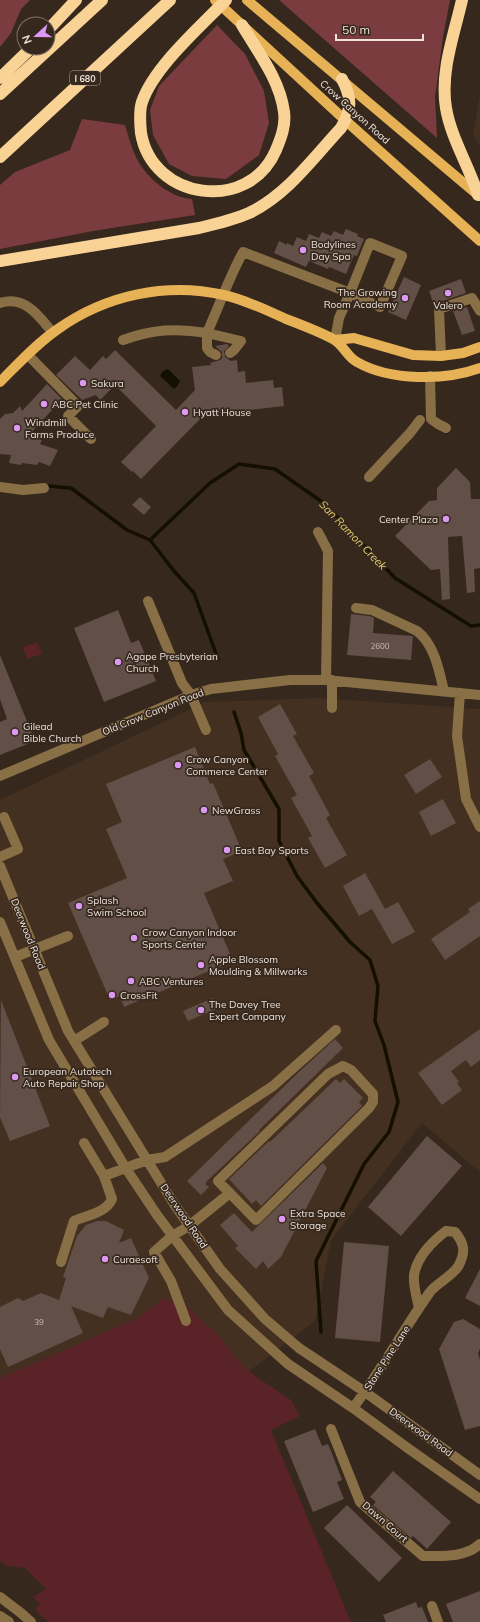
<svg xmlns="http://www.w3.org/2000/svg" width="480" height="1622" viewBox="0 0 480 1622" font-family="Mulish,sans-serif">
  <rect width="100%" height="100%" fill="#36281d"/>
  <path fill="#443020" d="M480,96V146L473,135Z
    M319,698L480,709V1172L422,1123L331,1240L315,1321L247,1373L164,1298L137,1318L0,1378V800L205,702Z"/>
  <path fill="#592327" d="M37,642L42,654L27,659L23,647Z
    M164,1298L188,1308L219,1336L238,1361L258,1378L291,1400L300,1416L271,1430L351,1622H48L35,1610L40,1604L33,1597L46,1589L25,1568L7,1566L0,1561V1378L137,1318Z"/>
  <path fill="#7b3c3f" d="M0,0H30L21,9L11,33L0,47Z
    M279,0H450L443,37L435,97L437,138Z
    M217,25L245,54L264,91L269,123L259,155L226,179L192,176L169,164L153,135L150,110L159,86Z
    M82,119L125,125C129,138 132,150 138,161C148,179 171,198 192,199L195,215L93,231L0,249V185L15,172L70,150Z"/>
  <path fill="#131000" d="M168,369L180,381L178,385L174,389L160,376L163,371Z"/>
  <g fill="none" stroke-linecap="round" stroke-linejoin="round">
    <path stroke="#131000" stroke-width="3.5" d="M48,486L71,488L127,530L150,540L210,483L239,464L275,469L325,504L395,578L471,626L480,625
      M150,540L174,571L194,593L218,659
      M234,712L241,733L244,750L279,809V841L297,876L317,903L350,942L370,960L378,986L375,1021L384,1045L398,1102L389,1132L364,1164L316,1261L321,1332"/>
  </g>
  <path fill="#624f48" d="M346,229L358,234L357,236L364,239L357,256L354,255L346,274L329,267L328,269L309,261L306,267L274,253L279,241L287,245V243L293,246L297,237L306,241L309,234L319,238L322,232L331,236L334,231L343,235Z
    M404,277L421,285L406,320L388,312Z
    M461,279L466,293L437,303L434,305L429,291Z
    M467,307L475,331L462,335L453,311Z
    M227,344L229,346L224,351L225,357L231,361L237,360L238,372L245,371L246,383L273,380L274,388L282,387L284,406L204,415L141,479L133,471L132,472L121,462L156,426L115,385L100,400L96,395L82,400L56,375L75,356L90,370L103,356L106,359L115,350L176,410L195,390L192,367L211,365L210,363L220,360L222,358V352L215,346Z
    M47,384L62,399L28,436L42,440L40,444L58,450L50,466L39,462L37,465L22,463L21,465L9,463L11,455L0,454V419L5,414L13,413L20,406L22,411Z
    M456,468L470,482L471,499H480V568L474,569L475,592L467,593L462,536L448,537L450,599L442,600L440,569L431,570L395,536L429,501L437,500V488Z
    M140,497L151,507L144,515L132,505Z
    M118,610L131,643L139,640L156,681L104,702L74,628Z
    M351,614L370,616L374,618L373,633L413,636L411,660L347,655Z
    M0,655L35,741L0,755V722L7,719L0,699Z
    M280,704L297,734L293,736L314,773L309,776L330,815L326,818L347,855L325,868L308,838L312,836L291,798L297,795L275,756L278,754L258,717Z
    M195,747L210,784L213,783L242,851L223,859L233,881L204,893L233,961L124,1007L120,996L110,1000L68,903L127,878L106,829L122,822L106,784Z
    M430,759L442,777L416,794L404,775Z
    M443,799L456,823L431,836L419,812Z
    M365,873L385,909L398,902L415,932L392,944L372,909L359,916L343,886Z
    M480,901V936L445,960L431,939L470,912L468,909Z
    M213,998L218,1008L188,1021L183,1011Z
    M1,1000L50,1126L10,1141L0,1117Z
    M480,1029V1060L471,1067L466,1060L451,1071L459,1082L457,1083L462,1090L442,1105L418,1073Z
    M335,1039L343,1048L259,1130L260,1131L207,1181L205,1184L209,1187L201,1195L187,1181L300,1071Z
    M336,1079L340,1083L344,1079L363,1098L359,1102L362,1106L261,1206L256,1200L252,1204L229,1179L269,1141L270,1142Z
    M427,1136L462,1166L401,1236L368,1207Z
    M323,1163L327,1168L281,1257L268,1269L263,1261L256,1269L235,1248L238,1246L220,1225L234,1213L252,1232Z
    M97,1221H106L124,1230L119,1243L131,1238L149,1278L131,1315L108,1307L103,1318L71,1306L83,1333L8,1367L0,1349V1307L18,1298L23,1301L41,1293L59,1300L66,1278L63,1277L77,1236L86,1225Z
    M344,1242L389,1246L380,1342L335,1338Z
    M480,1269V1306L465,1298Z
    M463,1319L480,1329V1349L478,1353L480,1360V1426L465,1430L439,1349L454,1322Z
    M315,1429L322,1446L328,1444L333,1456L342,1480L337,1482L344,1499L313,1512L284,1441Z
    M393,1471L451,1522L427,1549L413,1536L411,1538L373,1505L376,1502L370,1497Z
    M347,1505L402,1558L379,1582L324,1528Z
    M480,1591V1622H453L446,1604Z
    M416,1602L418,1608L422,1607L428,1622H386L383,1615Z"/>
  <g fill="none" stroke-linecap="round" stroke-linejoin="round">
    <path stroke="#896f45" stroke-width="10" d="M0,303C25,295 39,316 53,333
      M123,340C154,329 175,328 207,333C219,306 229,278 243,252L350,293L370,243L402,256L380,307L350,293L339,318L335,340
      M28,355L78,406L68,416L91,439
      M216,355L210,352L207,348V333L241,341L234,350L230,353
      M441,356L439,309L472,298L480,311
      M430,376L431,419L438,424L446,428
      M369,477L410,433L420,420
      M0,487L23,490L44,488
      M318,532L328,551L326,680
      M148,601L182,683L191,695L206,730
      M356,608L372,610L417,631C435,645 439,671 444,691
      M332,680V708
      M460,693L457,736L466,799L480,827
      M0,776L191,695L211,689L290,680H326L480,695
      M0,857L18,849L4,817
      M0,866L68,1031L174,1204L220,1269L265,1319L299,1348L365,1392L480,1475
      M0,922L49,1040L125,1167L157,1215L228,1310L288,1364L353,1408L409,1449L480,1499
      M15,957L68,936
      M74,1041L104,1022
      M343,1066L351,1070L373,1094V1102L369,1108L256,1220L218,1181L328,1074Z
      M104,1176L147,1160L165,1157L273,1086L336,1030
      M61,1262L74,1221C87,1215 106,1213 112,1199L104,1176L84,1143
      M186,1321L171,1281L154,1252L172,1236L189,1226L230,1193
      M353,1408C381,1371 403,1330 430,1292C437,1283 454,1275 459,1265C466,1251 464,1243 455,1232L446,1231C433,1241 417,1257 414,1275C413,1286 417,1298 419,1308
      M331,1429L360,1502L423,1556C442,1556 465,1558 480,1544
      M0,1597L21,1613L31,1622
      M432,1606L438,1622
      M0,1616L9,1622"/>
    <path stroke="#e7b255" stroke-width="10" d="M215,0L345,120L480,241
      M247,0L479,196
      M335,340L354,338L413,355L441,356L463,353L480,347
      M0,382C18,364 36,344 58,329C106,295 166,282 224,295C246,300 266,310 286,319C302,325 318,331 333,339C343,344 347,357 357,362C390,381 445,381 480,368"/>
    <path stroke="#f9d295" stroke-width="12" d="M226,0C199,28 154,67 142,102C139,111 140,123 141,133C152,200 249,214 276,150C281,138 286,125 284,112C280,80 258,52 242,25
      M462,0C454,35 440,72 446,108C451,138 469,166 478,195
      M48,30L76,0
      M0,78L31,48
      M0,94L102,0
      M0,157L170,0
      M0,261L199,228C216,224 233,220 249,213C287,195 313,158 341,128C352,109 352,98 342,79"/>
  </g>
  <g fill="#dc99f4" stroke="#36281d" stroke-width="1.5">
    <circle cx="303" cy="250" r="4"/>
    <circle cx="448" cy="293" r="4"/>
    <circle cx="405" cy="298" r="4"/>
    <circle cx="83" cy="383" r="4"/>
    <circle cx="44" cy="404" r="4"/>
    <circle cx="185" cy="412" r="4"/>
    <circle cx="17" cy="428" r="4"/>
    <circle cx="446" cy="519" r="4"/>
    <circle cx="118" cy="662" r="4"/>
    <circle cx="15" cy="732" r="4"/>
    <circle cx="178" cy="765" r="4"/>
    <circle cx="204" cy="810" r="4"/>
    <circle cx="227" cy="850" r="4"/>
    <circle cx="79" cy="906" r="4"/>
    <circle cx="134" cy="938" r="4"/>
    <circle cx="201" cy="965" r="4"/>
    <circle cx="131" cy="981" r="4"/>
    <circle cx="112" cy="995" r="4"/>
    <circle cx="201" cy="1010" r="4"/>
    <circle cx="15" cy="1077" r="4"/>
    <circle cx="282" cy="1219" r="4"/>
    <circle cx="105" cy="1259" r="4"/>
  </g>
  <g text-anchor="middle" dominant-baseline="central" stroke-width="3.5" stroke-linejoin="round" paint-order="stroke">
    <g font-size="8" fill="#cabeb7">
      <text x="380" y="646">2600</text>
      <text x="39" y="1322">39</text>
    </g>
    <rect fill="#36281d" stroke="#b6aba3" stroke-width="1" x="70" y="71" width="30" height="14" rx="3"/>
    <g font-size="9" font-weight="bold" fill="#ede3dc">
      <text x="85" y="78">I 680</text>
    </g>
    <g font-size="10" fill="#ede3dc" stroke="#36281d">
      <text transform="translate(355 112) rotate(42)">Crow Canyon Road</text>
      <text transform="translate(153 712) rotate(-22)">Old Crow Canyon Road</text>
      <text transform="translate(28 934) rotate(68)">Deerwood Road</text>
      <text transform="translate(184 1216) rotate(56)">Deerwood Road</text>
      <text transform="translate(387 1358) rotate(-57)">Stone Pine Lane</text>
      <text transform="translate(421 1432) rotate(36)">Deerwood Road</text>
      <text transform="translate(385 1522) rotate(41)">Dawn Court</text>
    </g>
    <g font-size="10" fill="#ede3dc" stroke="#36281d" text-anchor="start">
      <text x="311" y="244">Bodylines<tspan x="311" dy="12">Day Spa</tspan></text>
      <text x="397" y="292" text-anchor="end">The Growing<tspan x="397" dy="12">Room Academy</tspan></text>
      <text x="448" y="305" text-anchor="middle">Valero</text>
      <text x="91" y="383">Sakura</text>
      <text x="52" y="404">ABC Pet Clinic</text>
      <text x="193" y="412">Hyatt House</text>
      <text x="25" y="422">Windmill<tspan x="25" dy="12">Farms Produce</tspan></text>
      <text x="438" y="519" text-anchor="end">Center Plaza</text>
      <text x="126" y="656">Agape Presbyterian<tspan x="126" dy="12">Church</tspan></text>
      <text x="23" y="726">Gilead<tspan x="23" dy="12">Bible Church</tspan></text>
      <text x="186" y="759">Crow Canyon<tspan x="186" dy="12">Commerce Center</tspan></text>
      <text x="212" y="810">NewGrass</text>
      <text x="235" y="850">East Bay Sports</text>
      <text x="87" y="900">Splash<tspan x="87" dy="12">Swim School</tspan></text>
      <text x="142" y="932">Crow Canyon Indoor<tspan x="142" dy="12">Sports Center</tspan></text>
      <text x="209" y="959">Apple Blossom<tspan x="209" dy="12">Moulding &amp; Millworks</tspan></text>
      <text x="139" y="981">ABC Ventures</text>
      <text x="120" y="995">CrossFit</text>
      <text x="209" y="1004">The Davey Tree<tspan x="209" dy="12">Expert Company</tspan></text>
      <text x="23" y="1071">European Autotech<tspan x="23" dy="12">Auto Repair Shop</tspan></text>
      <text x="290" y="1213">Extra Space<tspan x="290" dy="12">Storage</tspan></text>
      <text x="113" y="1259">Curaesoft</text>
    </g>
    <g font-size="11" font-style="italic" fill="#ddcc6c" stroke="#36281d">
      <text transform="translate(353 535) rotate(46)">San Ramon Creek</text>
    </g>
  </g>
  <g transform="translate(36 36) rotate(249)"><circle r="19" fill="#36281d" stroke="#7f7369"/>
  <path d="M0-3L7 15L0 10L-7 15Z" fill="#dc99f4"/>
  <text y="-6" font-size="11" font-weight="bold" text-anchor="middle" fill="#ede3dc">N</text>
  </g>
  <path d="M336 34v6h87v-6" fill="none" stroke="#ede3dc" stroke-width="2"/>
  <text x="342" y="34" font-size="12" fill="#ede3dc" stroke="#36281d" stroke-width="3" paint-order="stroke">50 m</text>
</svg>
